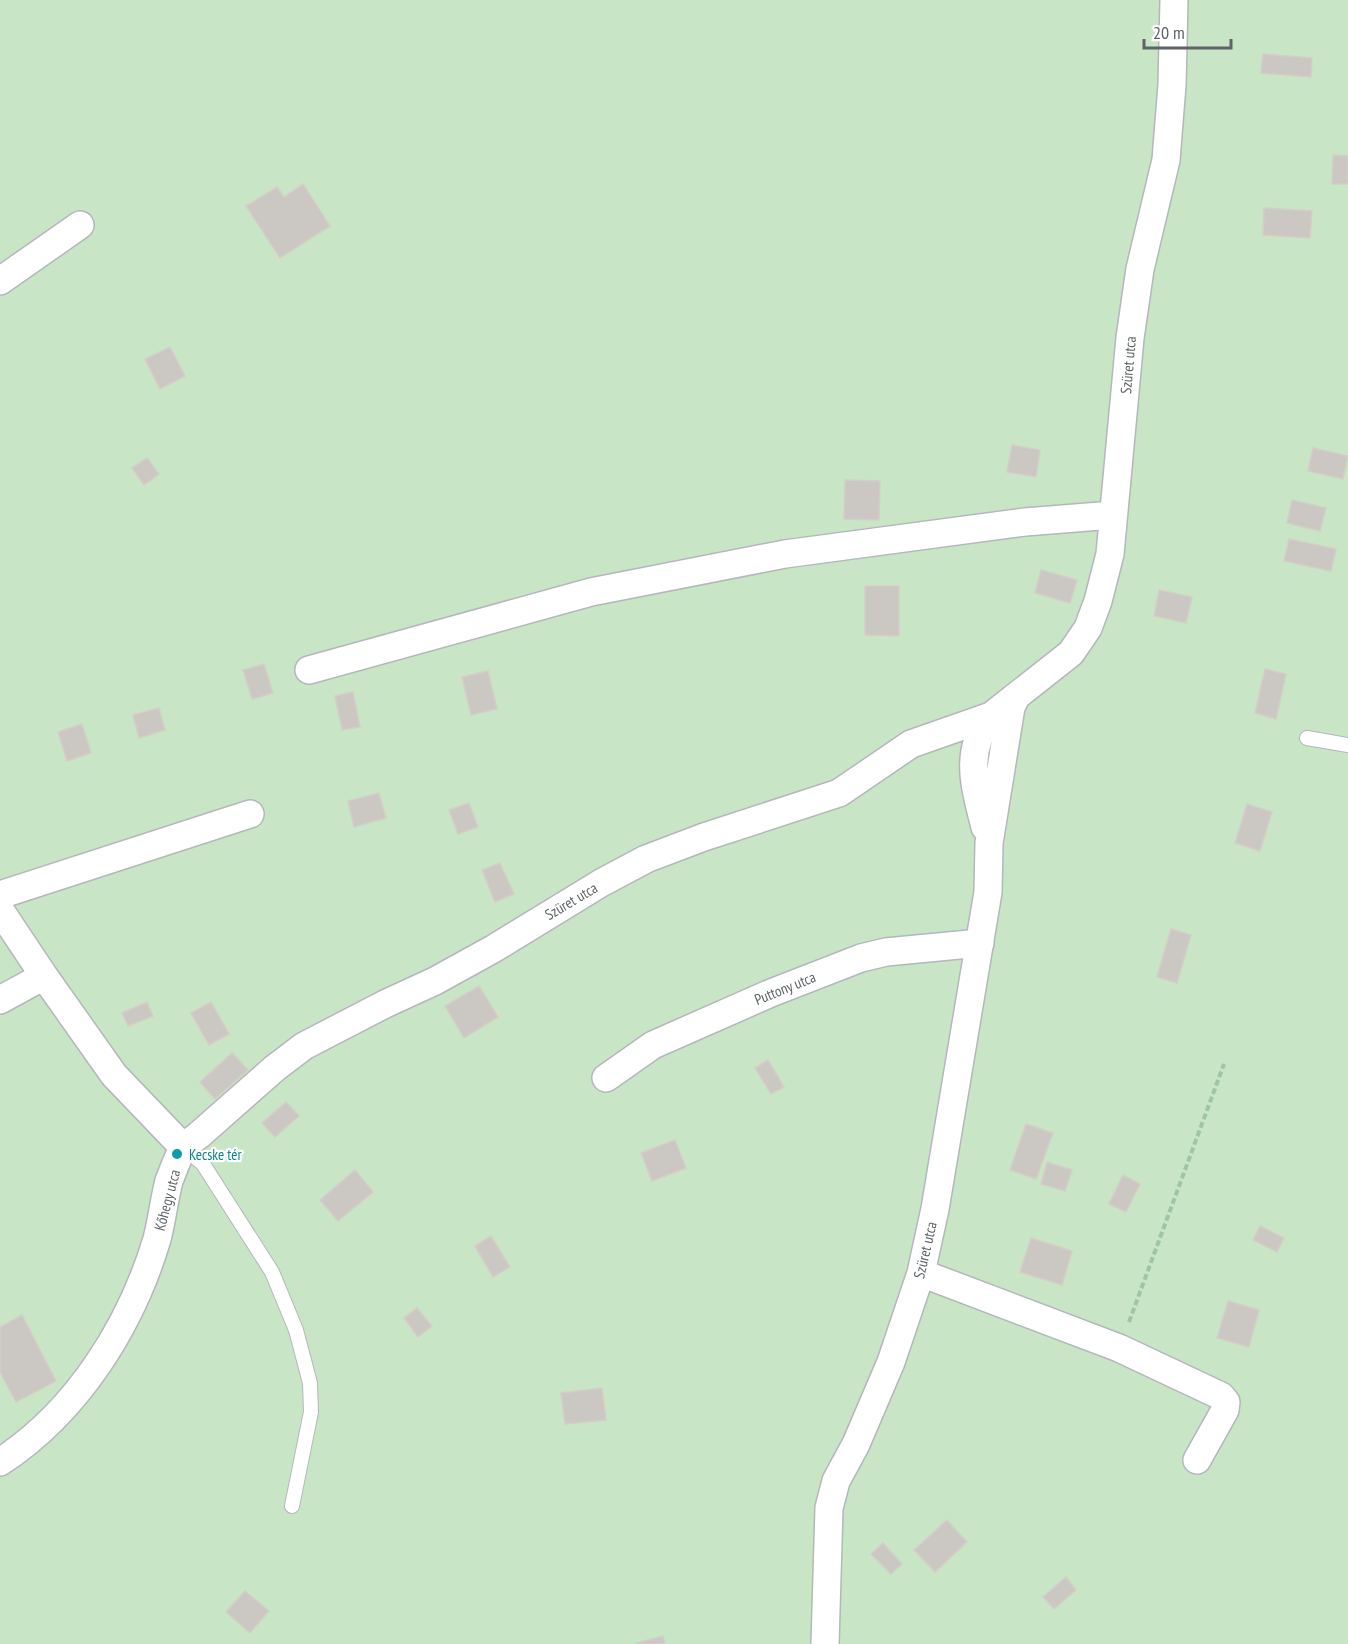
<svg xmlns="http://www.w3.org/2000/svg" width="1348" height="1644" viewBox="0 0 1348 1644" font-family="'PT Sans Narrow',sans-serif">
  <rect width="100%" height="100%" fill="#f0ede7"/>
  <path fill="#c8e5c5" d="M0,0H1348V1644H0Z"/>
  <path fill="#cbc8c3" stroke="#d4cec6" stroke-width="1.5" d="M1263,54L1312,58L1311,77L1261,73Z
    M1333,155L1348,156V184H1332Z
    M303,184L330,226L280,258L246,206L277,187L284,197Z
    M1264,208L1312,211L1310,238L1263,235Z
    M170,347L185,376L160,389L145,359Z
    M1012,445L1040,450L1036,477L1007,472Z
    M1313,448L1348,456L1343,479L1308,471Z
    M147,458L159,474L144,485L132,468Z
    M845,480L880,481L879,520L844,519Z
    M1292,500L1326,508L1320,531L1287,523Z
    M1289,539L1336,549L1331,571L1284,561Z
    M1041,570L1077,580L1070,603L1035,593Z
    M865,586H899V636L865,635Z
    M1159,590L1192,597L1186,623L1154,616Z
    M264,664L273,693L252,699L243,670Z
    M1265,669L1286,674L1276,719L1255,713Z
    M488,671L497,709L471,715L462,677Z
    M353,692L360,727L342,730L335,696Z
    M159,708L165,730L139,738L133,715Z
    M82,724L91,753L67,761L58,732Z
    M379,793L386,818L354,827L348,801Z
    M469,803L478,827L458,834L449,810Z
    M1247,804L1272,812L1260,851L1235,843Z
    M500,863L514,894L495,902L482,870Z
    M1171,929L1191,935L1177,983L1157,977Z
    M479,986L498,1017L464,1038L445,1006Z
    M147,1002L153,1016L128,1026L122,1013Z
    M211,1002L229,1034L209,1045L191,1013Z
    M232,1053L248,1070L215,1099L200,1082Z
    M768,1060L784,1087L771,1094L755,1068Z
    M286,1102L299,1116L275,1137L262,1123Z
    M1026,1124L1053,1133L1036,1179L1010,1170Z
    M675,1140L686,1168L652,1181L641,1153Z
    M1047,1162L1072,1170L1065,1191L1041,1184Z
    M355,1170L373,1192L338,1221L320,1200Z
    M1123,1175L1140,1184L1126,1212L1109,1204Z
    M1260,1226L1284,1238L1277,1252L1253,1240Z
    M491,1236L510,1267L493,1277L475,1246Z
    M1031,1238L1072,1251L1062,1285L1020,1272Z
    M1228,1301L1259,1310L1249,1347L1217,1338Z
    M417,1308L432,1326L418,1337L404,1318Z
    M22,1315L56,1381L16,1402L0,1372V1327Z
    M602,1388L606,1420L565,1424L561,1393Z
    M947,1520L967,1542L935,1572L914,1550Z
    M883,1543L902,1564L891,1574L871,1554Z
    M1066,1577L1076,1590L1054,1609L1043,1597Z
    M245,1591L269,1611L250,1633L226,1612Z
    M663,1636L665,1644H633Z"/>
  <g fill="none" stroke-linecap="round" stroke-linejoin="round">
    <g stroke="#b4b7bb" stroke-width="16">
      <path id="lane" d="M1307,738L1348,745
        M183,1147L203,1164L272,1272L296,1330L310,1383L311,1412L292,1506"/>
    </g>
    <g stroke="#b4b7bb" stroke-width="30">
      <path id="street" d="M0,281L80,225
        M309,670L591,592L785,554L1025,522L1113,515
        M985,827C975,787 963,752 991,716
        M0,895L250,814
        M0,910L44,976L114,1075L183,1147
        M0,1000L44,976
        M606,1078L653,1045L771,993L861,958L886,952L980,943
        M183,1147L199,1135L275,1068L304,1046L385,1004L435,981L493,949L601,883L646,859L704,837L839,793L911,744L991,716L1071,653L1088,628L1098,601L1110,554L1130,338L1140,269L1166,160L1172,85L1174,0
        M921,1273L1119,1348L1221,1396L1226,1402L1225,1410L1197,1460
        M0,1462C77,1412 131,1326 157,1239C162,1220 164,1200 169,1181C173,1170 178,1158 183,1147
        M825,1644L829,1508L836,1481L856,1444L891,1362L921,1273L935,1209L988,892L989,843L1011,707L1016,697"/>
    </g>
    <path stroke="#9ec6a6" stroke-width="4" stroke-dasharray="6 3" stroke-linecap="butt" d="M1129,1322L1224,1064"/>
    <use href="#lane" stroke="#fff" stroke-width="14"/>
    <use href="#street" stroke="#fff" stroke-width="27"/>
  </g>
  <circle fill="#0f9aa8" stroke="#fff" stroke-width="2" cx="177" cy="1154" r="6"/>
  <g text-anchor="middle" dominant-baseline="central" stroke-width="4.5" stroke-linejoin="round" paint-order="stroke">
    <g font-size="15" fill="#5e6366" stroke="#fff">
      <text transform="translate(1128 365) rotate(-85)">Szüret utca</text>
      <text transform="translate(571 901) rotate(-31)">Szüret utca</text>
      <text transform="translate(785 988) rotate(-22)">Puttony utca</text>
      <text transform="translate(167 1200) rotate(-75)">Kőhegy utca</text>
      <text transform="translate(925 1250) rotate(-77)">Szüret utca</text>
    </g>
    <g font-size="15" fill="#0d838f" stroke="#fff" text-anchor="start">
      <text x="189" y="1154">Kecske tér</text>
    </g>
  </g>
  <path d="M1144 39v9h87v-9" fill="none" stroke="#5e6366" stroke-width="3"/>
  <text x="1153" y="39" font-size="18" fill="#5e6366" stroke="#ffffff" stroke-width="4.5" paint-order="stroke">20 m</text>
</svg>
